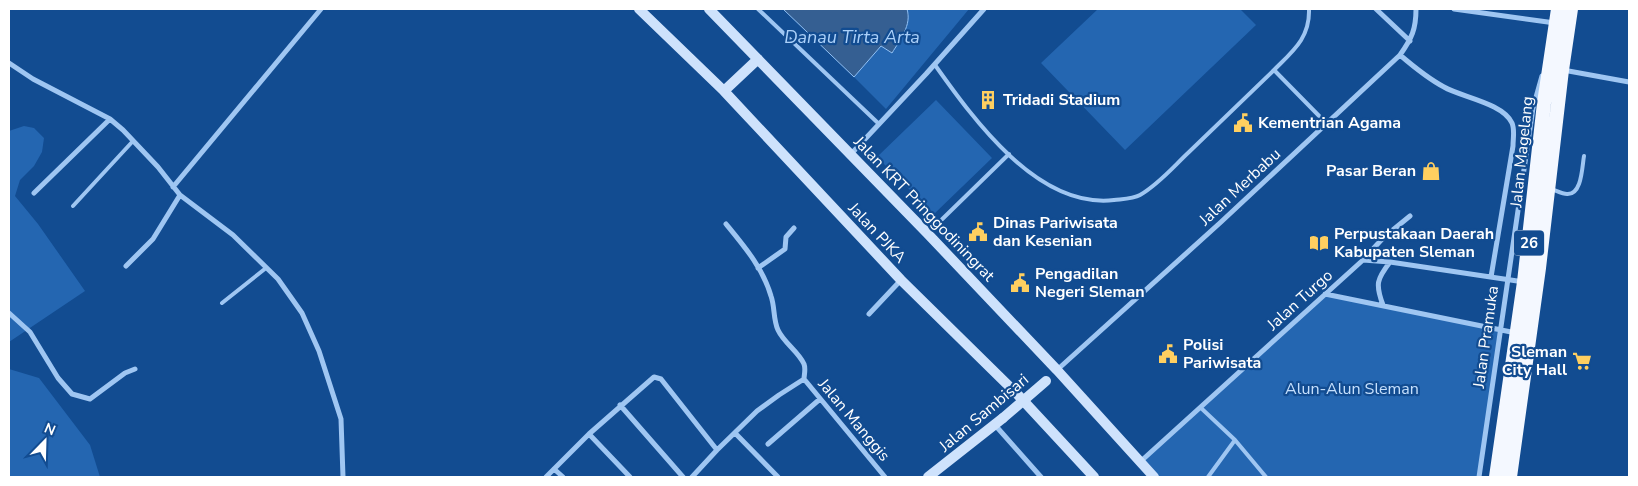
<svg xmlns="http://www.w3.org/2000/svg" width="1638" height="486" viewBox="0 0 1638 486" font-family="'Nunito Sans',sans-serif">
  <rect width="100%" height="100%" fill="#124c91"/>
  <path fill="#2466b1" d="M907,9H969L886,109L854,77L881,45L892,53L909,15Z
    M1098,9H1240L1256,25L1125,150L1041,63Z
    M936,100L992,158L934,214L877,157Z
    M24,126L34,128L44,138L42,152L34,166L20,180L15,196L38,224L85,291L9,342V131Z
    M1325,294L1500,330L1479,477H1153L1139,463Z
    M9,369L39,378L90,445L100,477H9Z"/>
  <path fill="#355f92" stroke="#91c1f5" d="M783,9H907C912,25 900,40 892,53L881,46L854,77Z"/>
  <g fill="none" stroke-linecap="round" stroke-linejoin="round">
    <path stroke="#9fc6f2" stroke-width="4" d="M758,9L879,124
      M935,65C974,120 1038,209 1114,200C1122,199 1133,199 1140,195C1159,184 1174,166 1189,152C1217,125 1245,98 1274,70L1327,124
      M1274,70C1293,51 1310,38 1309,9
      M1551,189C1555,190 1562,194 1567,194C1582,195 1582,167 1584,156
      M73,206L133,141
      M928,233L1009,154
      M222,303L266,268
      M1201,408L1235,440L1266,477
      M1208,477L1235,440"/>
    <path stroke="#9fc6f2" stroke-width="5" d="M1376,9L1410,41
      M1454,9L1555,23
      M1400,55C1414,67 1427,78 1444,87C1461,97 1503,103 1512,123C1515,130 1513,138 1513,146L1491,277
      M9,63L33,79L110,119L123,130L158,167L180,195L233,235L278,279L302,313L319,351L341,419L343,477
      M1563,70L1629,82
      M851,154L926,74L984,9
      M173,187L321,9
      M34,193L110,119
      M726,224C744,246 763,268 771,296C775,307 773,319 778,330C784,343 798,351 804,364C806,369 804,375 804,379
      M1363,260L1390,262
      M126,266L153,239L180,195
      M758,268L785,249L786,237L794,228
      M1325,294L1516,333
      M1383,305C1375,284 1377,279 1390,262L1524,282
      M9,313L30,332L58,378L72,394L90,399L125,373L135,369
      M869,314L901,280
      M1057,370L1221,222L1400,55C1412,38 1416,29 1416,9
      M804,379L885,477
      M620,405L683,477
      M995,425L1041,477
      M735,433L778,477
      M589,434L630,477
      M768,444L820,399
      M1140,462L1363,260L1383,238L1410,216
      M554,469L563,477
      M546,477L589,434L654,377L661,379L717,450
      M692,477L717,450L757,411L779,395L804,379
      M1479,477L1533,108L1542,76"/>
    <path stroke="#cee2fc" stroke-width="10" d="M639,9L724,91L901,280L1018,395L1094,477
      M709,9L927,233L1057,370L1154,477
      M724,91L758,59
      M928,477L1003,418"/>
    <path stroke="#f4f8ff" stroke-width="14" d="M1496,477L1524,282L1544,103L1558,9
      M1510,477L1539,268L1562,70L1571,9"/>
    <path stroke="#cee2fc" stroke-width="10" d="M1003,418L1046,381"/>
  </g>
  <defs>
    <g id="building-bare" transform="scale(1.5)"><path d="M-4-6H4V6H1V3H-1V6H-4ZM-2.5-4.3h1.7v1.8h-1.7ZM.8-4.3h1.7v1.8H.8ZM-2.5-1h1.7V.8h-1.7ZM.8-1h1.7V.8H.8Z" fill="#ffcf60" stroke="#124c91" stroke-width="2.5" paint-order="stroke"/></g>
    <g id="civic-bare" transform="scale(1.5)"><path d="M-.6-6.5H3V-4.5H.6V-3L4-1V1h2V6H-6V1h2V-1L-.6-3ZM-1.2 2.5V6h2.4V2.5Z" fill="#ffcf60" stroke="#124c91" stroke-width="2.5" paint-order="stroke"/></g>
    <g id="shop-bare" transform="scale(1.5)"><path d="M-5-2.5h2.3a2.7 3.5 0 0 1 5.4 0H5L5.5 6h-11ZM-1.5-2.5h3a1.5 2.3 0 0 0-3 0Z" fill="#ffcf60" stroke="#124c91" stroke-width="2.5" paint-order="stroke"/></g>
    <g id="library-bare" transform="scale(1.5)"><path d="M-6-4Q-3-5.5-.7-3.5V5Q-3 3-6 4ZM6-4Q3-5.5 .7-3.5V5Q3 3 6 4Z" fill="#ffcf60" stroke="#124c91" stroke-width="2.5" paint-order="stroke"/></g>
    <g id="supermarket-bare" transform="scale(1.5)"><path d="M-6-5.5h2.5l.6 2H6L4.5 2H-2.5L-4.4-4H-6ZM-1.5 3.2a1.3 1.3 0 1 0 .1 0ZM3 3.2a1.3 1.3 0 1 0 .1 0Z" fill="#ffcf60" stroke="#124c91" stroke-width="2.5" paint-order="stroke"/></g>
  </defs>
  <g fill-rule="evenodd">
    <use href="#building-bare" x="988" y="100"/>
    <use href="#civic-bare" x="1243" y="123"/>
    <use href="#shop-bare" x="1431" y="171"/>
    <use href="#civic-bare" x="978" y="232"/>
    <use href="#library-bare" x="1319" y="243"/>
    <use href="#civic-bare" x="1020" y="283"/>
    <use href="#civic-bare" x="1168" y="354"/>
    <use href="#supermarket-bare" x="1582" y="361"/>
  </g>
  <g text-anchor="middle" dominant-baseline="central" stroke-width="4.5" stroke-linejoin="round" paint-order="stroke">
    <rect fill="#124c91" stroke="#b8c9de" stroke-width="1" x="1514" y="230.5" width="30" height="25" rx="4"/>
    <g font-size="15" font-weight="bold" fill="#fff">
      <text x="1529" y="243">26</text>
    </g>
    <g font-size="16" font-weight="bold" fill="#fff" stroke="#124c91" text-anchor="start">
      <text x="1003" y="100">Tridadi Stadium</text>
      <text x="1258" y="123">Kementrian Agama</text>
      <text x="1416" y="171" text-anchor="end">Pasar Beran</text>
      <text x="993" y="223">Dinas Pariwisata<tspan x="993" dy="18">dan Kesenian</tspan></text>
      <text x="1334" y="234">Perpustakaan Daerah<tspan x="1334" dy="18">Kabupaten Sleman</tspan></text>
      <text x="1035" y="274">Pengadilan<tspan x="1035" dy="18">Negeri Sleman</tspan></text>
      <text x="1183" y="345">Polisi<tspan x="1183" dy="18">Pariwisata</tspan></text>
      <text x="1567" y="352" text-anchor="end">Sleman<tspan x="1567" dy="18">City Hall</tspan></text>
    </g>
    <g font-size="16" fill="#fff" stroke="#124c91">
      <text transform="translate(1522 152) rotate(-84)">Jalan Magelang</text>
      <text transform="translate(1240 187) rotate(-43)">Jalan Merbabu</text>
      <text transform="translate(924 209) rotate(46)">Jalan KRT Pringgodiningrat</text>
      <text transform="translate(877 233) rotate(47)">Jalan PJKA</text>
      <text transform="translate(1300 300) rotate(-42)">Jalan Turgo</text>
      <text transform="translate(1486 337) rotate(-82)">Jalan Pramuka</text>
      <text transform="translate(984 413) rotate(-40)">Jalan Sambisari</text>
      <text transform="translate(854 420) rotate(50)">Jalan Manggis</text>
    </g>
    <g font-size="16" fill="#c6e0fd" stroke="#124c91">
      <text x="1352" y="389">Alun-Alun Sleman</text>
    </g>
    <g font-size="18" font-style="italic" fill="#abd0f9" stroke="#124c91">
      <text x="852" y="37">Danau Tirta Arta</text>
    </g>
  </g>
  <rect width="1638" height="486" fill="none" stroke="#ffffff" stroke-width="20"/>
  <g transform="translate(45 441) rotate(23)" stroke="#124c91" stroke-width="4" paint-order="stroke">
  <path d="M0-4L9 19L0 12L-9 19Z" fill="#ffffff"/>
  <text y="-8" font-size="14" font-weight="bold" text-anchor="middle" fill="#ffffff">N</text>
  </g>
</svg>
